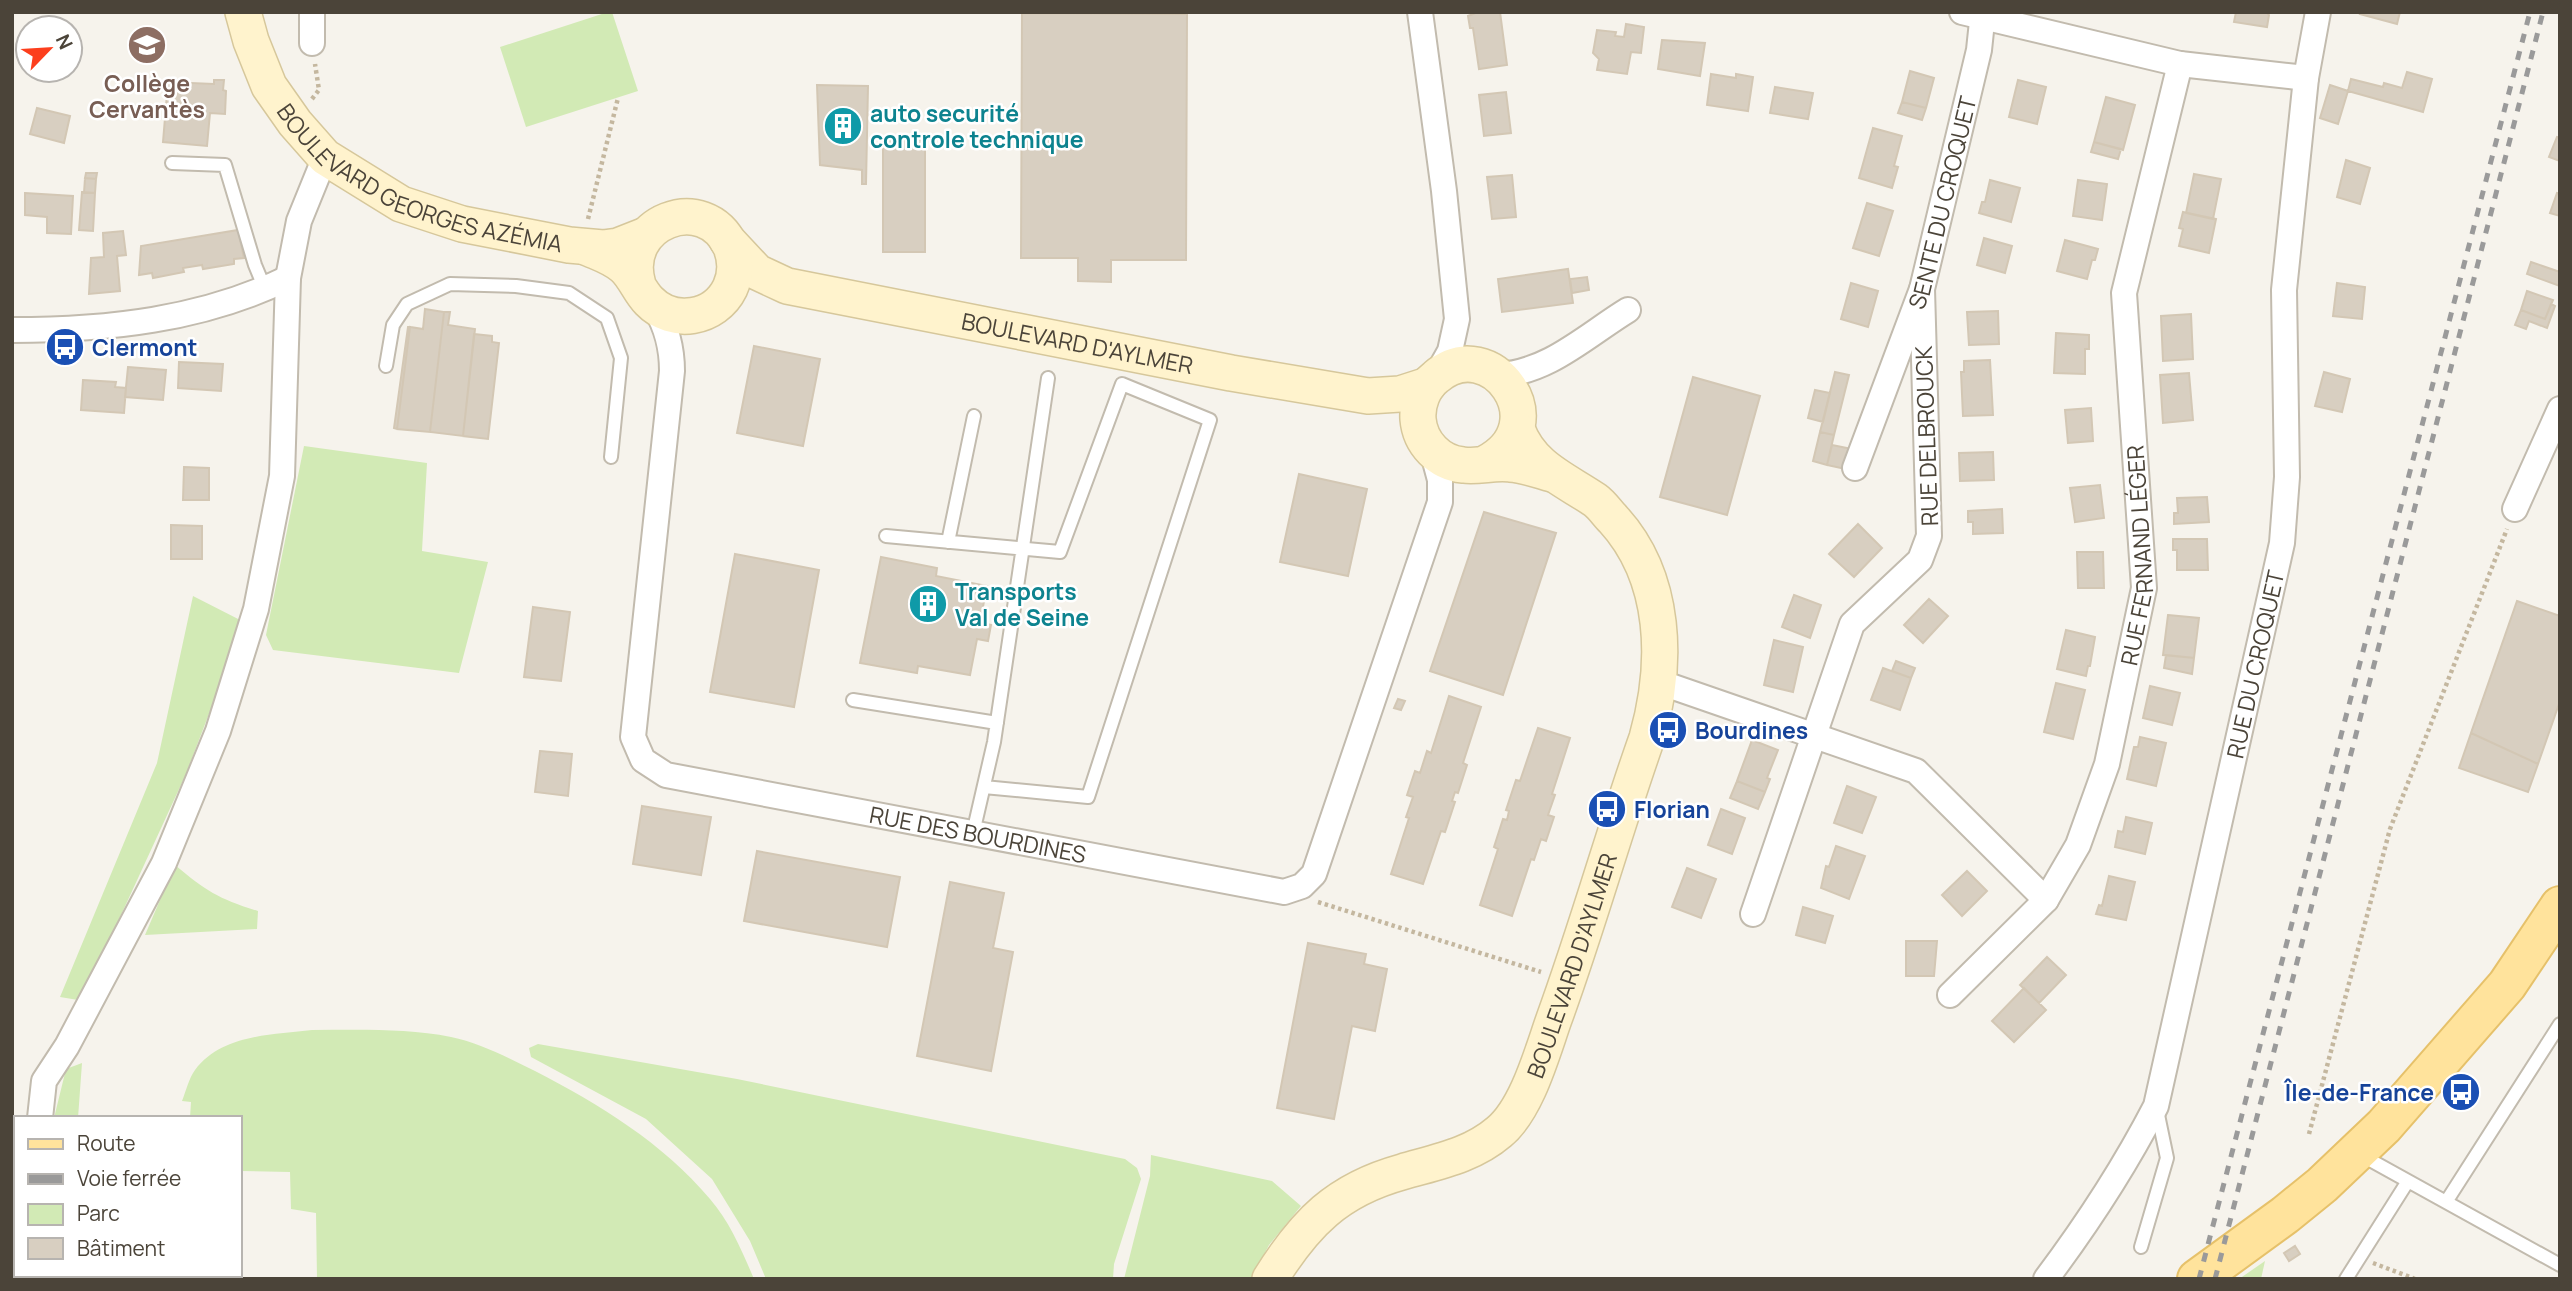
<svg xmlns="http://www.w3.org/2000/svg" width="2572" height="1291" viewBox="0 0 2572 1291" font-family="Manrope,sans-serif">
  <rect width="100%" height="100%" fill="#f6f3ec"/>
  <path fill="#d2eab5" d="M608,12H612L638,91L526,127L500,47Z
    M304,446L427,463L422,551L488,562L459,673L273,650L266,635Z
    M193,596L244,622L186,774L121,915L78,1000L60,997L157,763Z
    M175,865C206,891 219,899 258,911L257,929L145,935Z
    M312,1030C358,1030 406,1028 451,1037C480,1043 509,1058 535,1071C599,1104 663,1143 710,1199C730,1222 742,1251 754,1279H317L316,1213L291,1209L290,1172L240,1171V1118H190L191,1102L182,1101C186,1091 189,1078 195,1070C222,1034 272,1035 312,1030Z
    M538,1044L737,1079L1125,1159L1137,1168L1141,1179L1114,1264L1113,1279H766L750,1241L712,1179L646,1119L531,1057L529,1048Z
    M82,1063L78,1118H54L66,1069Z
    M1151,1155L1272,1181L1301,1206L1269,1245L1251,1279H1124L1150,1176Z
    M2265,1261L2261,1279H2239Z"/>
  <path fill="#d8cfc1" stroke="#d3c7b4" stroke-width="2" d="M1500,12L1507,65L1479,69L1473,28H1470L1468,16L1478,12Z
    M2236,12H2266L2269,15L2267,27L2234,22Z
    M2361,12H2400L2397,24L2360,14Z
    M1022,13L1187,14L1186,260H1111V282L1078,281V258H1021Z
    M1626,24L1644,27L1641,53L1631,52L1627,74L1597,70L1599,59L1593,53L1597,30L1616,32L1615,36L1624,37Z
    M1662,40L1705,43L1700,76L1658,69Z
    M1910,71L1934,78L1926,108L1902,102Z
    M2407,72L2432,79L2423,112L2348,91L2351,79L2383,87L2384,83L2402,88Z
    M1711,74L1736,78V74L1753,77L1748,111L1707,105Z
    M214,80H224L223,90L226,91L225,114L210,113L207,146L163,142L168,82L214,84Z
    M2018,80L2046,87L2037,124L2009,117Z
    M817,85L868,86L866,184H862V170L820,165Z
    M2330,85L2348,91L2338,124L2320,118Z
    M1775,87L1813,93L1808,119L1770,113Z
    M1506,92L1511,133L1484,136L1479,95Z
    M2106,97L2135,105L2123,150L2094,142Z
    M1902,102L1926,108L1922,120L1898,113Z
    M37,108L70,116L64,143L30,134Z
    M1873,128L1902,136L1894,166L1898,167L1892,188L1859,178Z
    M2557,137L2560,138V161L2549,157Z
    M883,140H925V252H883Z
    M2094,142L2121,149L2118,159L2091,152Z
    M2346,160L2370,168L2360,204L2337,197Z
    M86,173H97L96,179L85,178Z
    M2194,174L2221,179L2213,219L2186,213Z
    M1512,175L1516,217L1492,219L1487,177Z
    M85,178L96,179L95,193H84Z
    M1990,180L2020,188L2011,222L1979,213L1982,202H1985Z
    M2078,180L2107,184L2102,220L2073,216Z
    M82,192L95,193L93,231L79,230Z
    M25,193L73,196L71,234L47,233V217L25,215Z
    M2557,193L2560,194V216L2550,213Z
    M1867,203L1893,211L1879,256L1853,248Z
    M2183,212L2216,219L2209,253L2179,246L2183,229L2179,228Z
    M238,230L244,258L234,259V264L203,269L202,265L183,268L184,272L153,278L152,273L139,275L141,246Z
    M123,231L126,255L117,256L120,291L89,294L91,258L104,257L103,233Z
    M1984,238L2012,246L2005,273L1977,265Z
    M2065,240L2098,249L2095,260H2092L2087,279L2057,271Z
    M2531,262L2560,272V286L2527,274Z
    M1568,269L1573,303L1502,312L1498,279Z
    M1587,277L1589,290L1572,293L1570,279Z
    M1851,283L1878,291L1868,327L1841,319Z
    M2337,283L2365,287L2362,319L2333,316Z
    M2527,291L2553,300L2545,319L2521,310Z
    M2551,304L2555,306L2547,328L2529,321L2526,329L2515,325L2521,310L2545,319Z
    M425,309L444,312L430,432L397,429L410,327L423,329Z
    M1998,311L1999,344L1969,345L1967,312Z
    M444,312H450L448,325L475,329L463,436L430,432Z
    M2191,314L2193,359L2163,361L2161,316Z
    M408,327H410L397,429L394,428Z
    M2056,333L2089,335V349H2085V374L2054,373Z
    M474,334L492,336V342L499,343L488,439L463,436Z
    M754,346L820,359L803,446L737,433Z
    M1990,360L1993,415L1963,416L1961,372H1964V361Z
    M179,362L223,364L221,391L178,388Z
    M128,367L166,370L163,400L125,397Z
    M1835,372L1849,375L1834,435L1820,432Z
    M2324,372L2350,379L2342,412L2315,406Z
    M2189,373L2193,420L2163,423L2160,375Z
    M1693,377L1760,396L1727,515L1660,497Z
    M83,380L116,382L115,387L126,388L124,413L81,410Z
    M1815,390L1830,393L1823,422L1808,418Z
    M2091,408L2093,441L2068,443L2065,410Z
    M1820,432L1834,435L1827,465L1813,461Z
    M1832,445L1852,449L1846,469L1827,465Z
    M1993,452L1994,480L1960,481L1959,453Z
    M184,467L209,468V500H183Z
    M1299,474L1367,489L1348,576L1280,562Z
    M2100,485L2104,518L2075,522L2070,488Z
    M2207,497L2209,522L2174,524V513H2178L2177,498Z
    M2002,509L2003,533L1973,534V522H1968V511Z
    M1484,512L1556,533L1503,695L1430,671Z
    M1858,524L1882,548L1854,577L1829,554Z
    M171,525L202,526V559H171Z
    M2173,539H2207L2208,570H2177V550H2173Z
    M2077,552H2103L2104,588H2078Z
    M735,554L819,570L794,707L710,692Z
    M881,557L937,568L936,576L987,586L980,622L991,625L988,641L977,639L970,675L918,666L917,673L860,663Z
    M1794,595L1821,605L1810,638L1782,627Z
    M1929,599L1948,616L1923,643L1904,625Z
    M2517,601L2560,616V701L2538,764L2471,733Z
    M533,607L570,612L561,681L524,677Z
    M2168,615L2199,618L2194,658L2163,655Z
    M2066,630L2095,637L2090,666H2088L2086,676L2057,669Z
    M1774,640L1803,647L1793,692L1764,685Z
    M2166,655L2194,658L2192,674L2164,668Z
    M1896,661L1915,668L1911,678L1892,671Z
    M1883,668L1911,678L1900,710L1871,700Z
    M2056,683L2085,690L2073,739L2044,732Z
    M2150,686L2180,693L2172,725L2143,718Z
    M1449,696L1481,707L1463,763L1467,765L1458,793L1455,792L1452,801L1455,802L1445,832L1441,831L1423,884L1391,874L1409,818L1406,817L1413,797L1407,795L1415,771L1420,773L1427,751L1431,753Z
    M1398,699L1405,701L1401,710L1394,708Z
    M1538,728L1570,738L1552,794L1555,795L1548,815L1554,817L1546,841L1541,839L1534,860L1531,859L1512,916L1480,905L1498,849L1494,847L1503,819L1507,820L1509,811L1506,810L1516,780L1520,781Z
    M2471,733L2538,764L2528,792L2459,768Z
    M2140,737L2166,743L2156,786L2127,779L2134,747H2138Z
    M1752,740L1778,750L1767,778L1770,779L1765,792L1737,781Z
    M540,751L572,754L568,796L535,792Z
    M1737,781L1765,792L1758,809L1730,798Z
    M1847,786L1876,797L1862,833L1834,823Z
    M642,806L711,817L701,875L633,864Z
    M1721,809L1745,818L1732,854L1708,845Z
    M2126,817L2152,823L2145,854L2115,847L2118,831L2123,832Z
    M1836,846L1865,856L1849,899L1821,888L1826,866L1829,867Z
    M757,851L900,877L887,947L744,921Z
    M1687,868L1716,879L1701,918L1672,907Z
    M1967,871L1987,891L1962,916L1942,895Z
    M2109,876L2135,882L2126,920L2096,914L2099,905L2102,906Z
    M950,882L1004,893L993,948L1013,952L991,1071L917,1056Z
    M1803,907L1833,916L1825,943L1796,935Z
    M1906,941H1937L1934,976H1906Z
    M1308,943L1366,954L1364,964L1387,969L1375,1031L1352,1026L1334,1119L1277,1108Z
    M2047,957L2066,975L2039,1003L2020,985Z
    M2024,988L2046,1010L2014,1042L1992,1021Z
    M2295,1246L2300,1254L2289,1261L2284,1253Z"/>
  <g fill="none" stroke-linecap="round" stroke-linejoin="round">
    <g stroke="#c2bbae" stroke-width="16">
      <path id="lane" d="M172,163L225,165L255,265L265,289
        M386,366L393,325L407,304L450,284L516,286L569,293L607,318L621,358L611,457
        M886,536L1060,552L1122,384L1210,420L1088,797L984,787
        M948,542L974,416
        M853,700L997,723
        M973,833L994,742L1048,378
        M2361,1155L2560,1265
        M2446,1202L2560,1024
        M2141,1247L2167,1158L2157,1110
        M2346,1279L2408,1181"/>
    </g>
    <g stroke="#c2bbae" stroke-width="28">
      <g id="street">
        <path d="M1420,12L1444,191L1457,319L1450,351L1436,376"/>
        <path d="M1962,12L2180,64L2306,78"/>
        <path d="M312,43V12"/>
        <path id="s1" d="M655,307C667,328 672,347 672,371L633,737L643,760L666,775L1284,892L1302,886L1314,874L1440,502V480L1432,450"/>
        <path d="M12,330C107,330 202,320 288,278"/>
        <path d="M1498,375C1548,373 1587,335 1628,310"/>
        <path id="s2" d="M1855,468L1922,289L1979,50L1983,12"/>
        <path d="M2515,509L2560,409"/>
        <path d="M1659,682L1916,771L2046,900"/>
        <path d="M1753,914L1852,624L1920,560L1929,536L1922,289"/>
        <path id="s3" d="M1950,995L2046,900L2078,845L2107,764L2144,588L2124,293L2180,64"/>
        <path d="M40,1118L44,1081L67,1046L164,863L218,731L256,609L282,476L288,278L299,221L325,157"/>
        <path d="M24,1279V1275"/>
        <path id="s4" d="M2046,1279C2088,1223 2124,1168 2156,1106L2282,543L2287,477L2284,290L2306,78L2318,12"/>
      </g>
    </g>
    <g stroke="#d6c79b" stroke-width="38">
      <g id="secondary">
        <path id="s5" d="M243,12L251,41L269,86L295,123L325,157L401,204L462,224L569,245L603,248L618,246L646,235"/>
        <path id="s6" d="M727,240L757,272L787,286L1231,373L1368,396L1400,394L1428,385"/>
        <path d="M586,247C599,253 613,257 624,267C635,277 639,291 649,301C673,326 715,319 730,288C736,275 736,260 731,247C705,189 619,222 638,285"/>
        <path d="M1486,463C1560,424 1490,330 1436,377C1423,387 1417,404 1418,419C1420,443 1439,463 1463,465C1479,467 1494,462 1510,464C1525,465 1538,470 1552,474"/>
        <path id="s7" d="M1270,1279C1305,1223 1337,1190 1402,1172C1436,1162 1471,1156 1499,1132C1527,1109 1542,1053 1554,1019C1588,926 1614,831 1647,738C1668,664 1667,578 1613,519C1607,513 1602,505 1595,500C1564,479 1531,467 1517,429"/>
      </g>
    </g>
    <g stroke="#e6c16a" stroke-width="42">
      <path id="primary" d="M2197,1279L2285,1215L2322,1185L2384,1126L2507,985L2560,906"/>
    </g>
    <path stroke="#c4b79f" stroke-width="4.5" stroke-dasharray="3.5 3.5" stroke-linecap="butt" d="M312,99L319,90L315,64
      M588,219L618,98
      M1318,902L1541,972
      M2309,1134L2390,829L2507,529
      M2373,1263L2415,1279"/>
    <use href="#lane" stroke="#fff" stroke-width="12"/>
    <use href="#street" stroke="#fff" stroke-width="24"/>
    <use href="#secondary" stroke="#fff3cd" stroke-width="35"/>
    <use href="#primary" stroke="#ffe39c" stroke-width="38"/>
    <path stroke="#9a9a9a" stroke-width="5" stroke-dasharray="9 9" stroke-linecap="butt" d="M2199,1279L2530,12
      M2215,1279L2543,12"/>
  </g>
  <defs>
    <g id="school-disc" transform="scale(2.0125)"><circle r="9.5" fill="#8d6e63" stroke="#fff"/><path d="M0-5L7-2L0 1L-7-2ZM-4 1L0 2.5L4 1V4Q0 6-4 4Z" fill="#fff"/></g>
    <g id="building-disc" transform="scale(2.0125)"><circle r="9.5" fill="#0f9aa8" stroke="#fff"/><path d="M-4-6H4V6H1V3H-1V6H-4ZM-2.5-4.3h1.7v1.8h-1.7ZM.8-4.3h1.7v1.8H.8ZM-2.5-1h1.7V.8h-1.7ZM.8-1h1.7V.8H.8Z" fill="#fff"/></g>
    <g id="bus-disc" transform="scale(2.0125)"><circle r="9.5" fill="#1a4fb4" stroke="#fff"/><path d="M-5-6H5V4H4V6H2V4H-2V6H-4V4H-5ZM-3.5-4V0h7V-4ZM-3.5 1.2v1.5H-2V1.2ZM2 1.2v1.5H3.5V1.2Z" fill="#fff"/></g>
  </defs>
  <g fill-rule="evenodd">
    <use href="#school-disc" x="147" y="45"/>
    <use href="#building-disc" x="843" y="126"/>
    <use href="#bus-disc" x="65" y="347"/>
    <use href="#building-disc" x="928" y="604"/>
    <use href="#bus-disc" x="1668" y="730"/>
    <use href="#bus-disc" x="1607" y="809"/>
    <use href="#bus-disc" x="2461" y="1092"/>
  </g>
  <g text-anchor="middle" dominant-baseline="central" stroke-width="5" stroke-linejoin="round" paint-order="stroke">
    <g font-size="23" font-weight="bold" fill="#785e54" stroke="#fff">
      <text x="147" y="83">Collège<tspan x="147" dy="26">Cervantès</tspan></text>
    </g>
    <g font-size="23" font-weight="bold" fill="#0d838f" stroke="#fff" text-anchor="start">
      <text x="870" y="113">auto securité<tspan x="870" dy="26">controle technique</tspan></text>
      <text x="955" y="591">Transports<tspan x="955" dy="26">Val de Seine</tspan></text>
    </g>
    <g font-size="23" fill="#4b4439" stroke="#fff">
      <text stroke="none"><textPath href="#s5" startOffset="264">BOULEVARD GEORGES AZÉMIA</textPath></text>
      <text stroke="none"><textPath href="#s2" startOffset="280">SENTE DU CROQUET</textPath></text>
      <text stroke="none"><textPath href="#s6" startOffset="373">BOULEVARD D'AYLMER</textPath></text>
      <text transform="translate(1926 436) rotate(-92)">RUE DELBROUCK</text>
      <text stroke="none"><textPath href="#s3" startOffset="497">RUE FERNAND LÉGER</textPath></text>
      <text stroke="none"><textPath href="#s4" startOffset="658">RUE DU CROQUET</textPath></text>
      <text stroke="none"><textPath href="#s1" startOffset="805">RUE DES BOURDINES</textPath></text>
      <text stroke="none"><textPath href="#s7" startOffset="464">BOULEVARD D'AYLMER</textPath></text>
    </g>
    <g font-size="23" font-weight="bold" fill="#164399" stroke="#fff" text-anchor="start">
      <text x="92" y="347">Clermont</text>
      <text x="1695" y="730">Bourdines</text>
      <text x="1634" y="809">Florian</text>
      <text x="2434" y="1092" text-anchor="end">Île-de-France</text>
    </g>
  </g>
  <rect width="2572" height="1291" fill="none" stroke="#4b4439" stroke-width="28"/>
  <rect x="14" y="1116" width="228" height="161" fill="#ffffff" stroke="#b7b4b0" stroke-width="2"/>
  <rect x="28" y="1139" width="35" height="10" fill="#ffe39c" stroke="#b7b4b0" stroke-width="2"/>
  <text x="77" y="1151" font-size="21" fill="#4b4439">Route</text>
  <rect x="28" y="1174" width="35" height="10" fill="#9a9a9a" stroke="#b7b4b0" stroke-width="2"/>
  <text x="77" y="1186" font-size="21" fill="#4b4439">Voie ferrée</text>
  <rect x="28" y="1204" width="35" height="21" fill="#d2eab5" stroke="#b7b4b0" stroke-width="2"/>
  <text x="77" y="1221" font-size="21" fill="#4b4439">Parc</text>
  <rect x="28" y="1238" width="35" height="21" fill="#d8cfc1" stroke="#b7b4b0" stroke-width="2"/>
  <text x="77" y="1256" font-size="21" fill="#4b4439">Bâtiment</text>
  <g transform="translate(49 49) rotate(65)"><circle r="33" fill="#ffffff" stroke="#b7b4b0" stroke-width="2"/>
  <path d="M0-5L12 26L0 18L-12 26Z" fill="#fc3f1d"/>
  <text y="-10" font-size="19" font-weight="bold" text-anchor="middle" fill="#4b4439">N</text>
  </g>
</svg>
